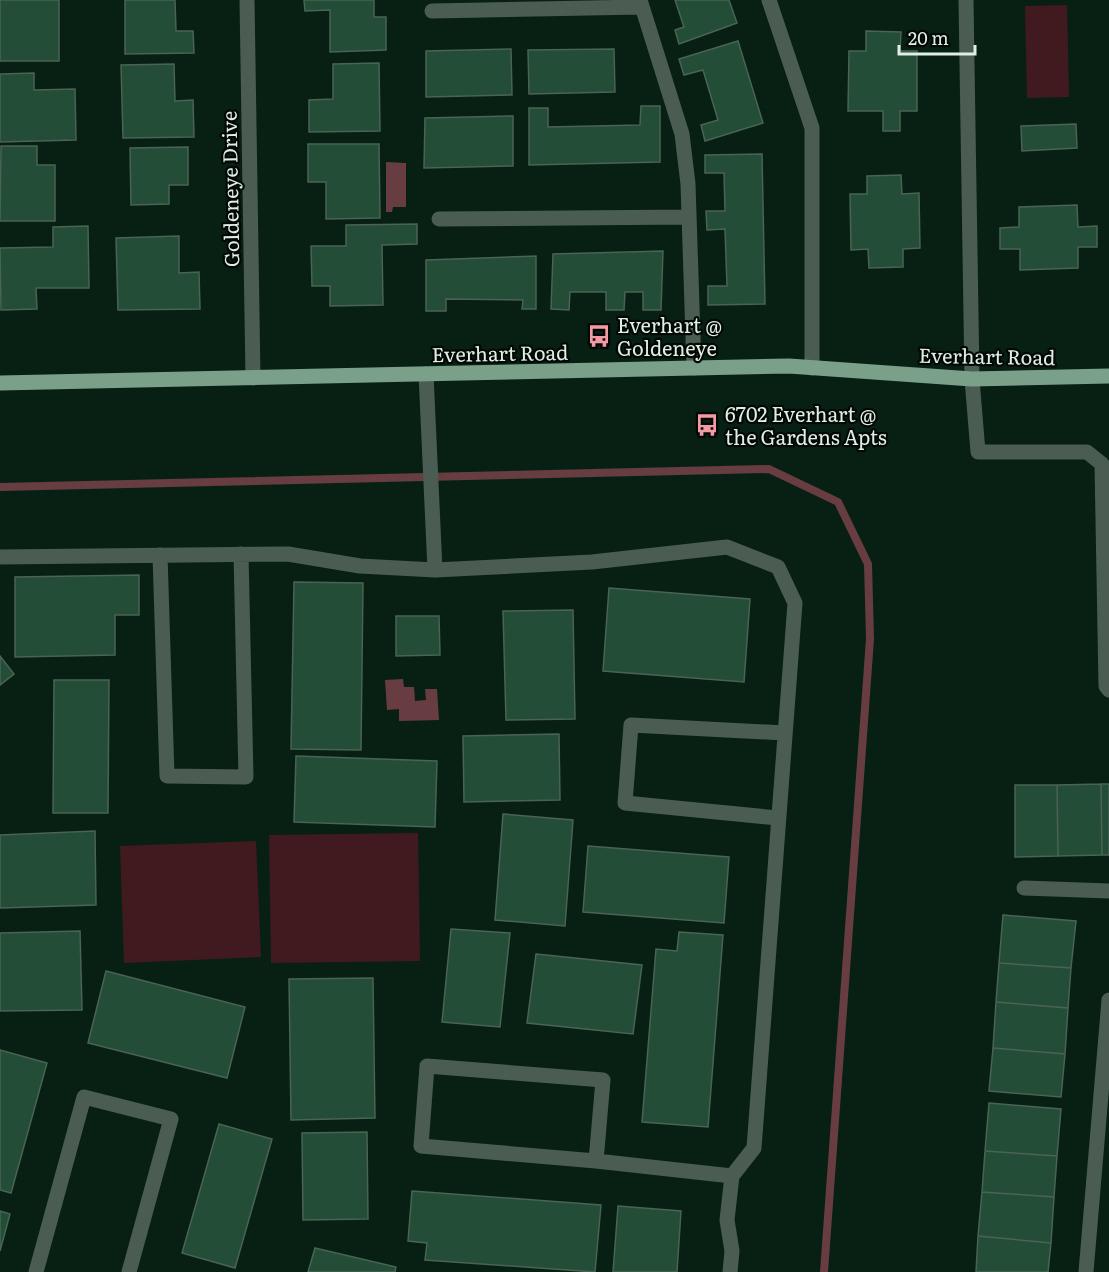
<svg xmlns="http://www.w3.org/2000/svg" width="1109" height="1272" viewBox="0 0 1109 1272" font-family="Literata,serif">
  <rect width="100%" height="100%" fill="#082014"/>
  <path fill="#401a1e" d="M1067,5L1069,97L1027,98L1025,6Z
    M418,833L420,961L271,963L269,835Z
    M256,841L261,957L124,963L120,846Z"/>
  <path fill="#683d41" d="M386,162L406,163V207H393L392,212H386Z
    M403,679L404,687H414L415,701L426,700L425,689H437L439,720L399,721V709L387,710L385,680Z"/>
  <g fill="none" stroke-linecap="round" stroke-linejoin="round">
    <path stroke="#683d41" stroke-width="8" d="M0,487L769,469L838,502L868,564L870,639L824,1272"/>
  </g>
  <path fill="#234d37" stroke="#496354" stroke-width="1.5" d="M0,0H59V61H0Z
    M125,0H175L176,31H193L194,53L125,54Z
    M304,0H374V17H386V50L330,52V10L305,11Z
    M675,0H729L737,23L679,44L675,30L684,27Z
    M866,31L901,32L900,51H917V111H900V131H883V111H848L849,51H866Z
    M738,41L763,123L705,141L701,125L718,120L703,70L684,75L679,59Z
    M511,49L512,95L426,97V51Z
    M614,49L615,92L529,94L528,50Z
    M379,63L380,131L309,132V100L333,99V64Z
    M174,64L175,101L193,100L194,137L123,138L121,65Z
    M34,73V90L75,89L76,140L0,142V74Z
    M641,106H660V162L529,165V108H548V127L640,125Z
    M513,116V166L424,168L425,118Z
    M1076,124L1077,148L1022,151L1021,126Z
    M308,144H379L380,218L326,219V182H308Z
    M1,146H37V165H55V221H0Z
    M188,147V185H169V204L131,205L130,148Z
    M762,154L765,304L708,305V286H727L725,229L707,230L706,211H725L724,173H705V155Z
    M901,175L902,194L919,193L920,248L903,249V267L869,268L868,249L851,250L850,194H867V176Z
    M1077,205L1078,227L1097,226V247H1078V268L1020,270V249H1000V228L1019,227V207Z
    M417,224V244L382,245L383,305L330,306V286H312L311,246H346V225Z
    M88,226L89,288H36L37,309L1,310L0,248L53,247V227Z
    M179,236V273L199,272L200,309L118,310L116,238Z
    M663,251L661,310H643V292H625L624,310H606V292H570L569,310L551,309L553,254Z
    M536,256V309H522L523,300L446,299V311H426V260Z
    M139,575V615H115V655L15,657V577Z
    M294,582L363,583L361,750L291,749Z
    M609,588L750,599L744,682L603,671Z
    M573,610L575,719L506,720L503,611Z
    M396,616H439L440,655L396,656Z
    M0,656L14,674L0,685Z
    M54,680H109L108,813H53Z
    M559,734L560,800L464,802L463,736Z
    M296,756L437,761L435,827L294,822Z
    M1101,784L1102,855L1058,856L1057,785Z
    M1101,784H1109V855H1102Z
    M1015,785H1057L1058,856L1015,857Z
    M503,814L573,820L565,926L495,920Z
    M95,831L96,905L0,908V835Z
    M588,846L729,857L724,923L583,912Z
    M1003,915L1076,921L1071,968L999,963Z
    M451,929L510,933L500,1027L442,1022Z
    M80,931L82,1010L0,1011V933Z
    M679,932L723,935L708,1127L642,1122L656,949L677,951Z
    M536,954L642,965L633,1034L527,1023Z
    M999,963L1071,968L1068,1008L996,1002Z
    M106,971L245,1007L227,1078L88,1043Z
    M373,978L375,1118L291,1120L289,979Z
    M996,1002L1068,1008L1065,1054L993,1048Z
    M993,1048L1065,1054L1061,1097L989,1091Z
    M0,1050L47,1063L11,1193L0,1190Z
    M989,1103L1061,1109L1057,1156L985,1151Z
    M219,1124L272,1139L235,1268L182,1253Z
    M367,1132L368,1219L303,1220L302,1133Z
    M985,1151L1057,1156L1054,1197L982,1192Z
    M412,1191L601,1205L595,1272L425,1260L427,1243L408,1241Z
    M982,1192L1054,1197L1051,1243L978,1236Z
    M618,1206L681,1211L677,1272H613Z
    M0,1211L10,1214L0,1251Z
    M978,1236L1051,1243L1048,1272H976Z
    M315,1248L396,1267L395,1272H308Z"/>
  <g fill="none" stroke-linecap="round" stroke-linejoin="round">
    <path stroke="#4b5d52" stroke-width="15" d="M247,0L253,378
      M640,0L682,134L688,184L694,368
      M769,0L812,128V368
      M966,0L972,379L978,452H1087L1102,464L1106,686L1109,690
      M432,11L642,7
      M439,219L689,217
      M426,374L435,570L592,562L727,547L778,567L795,603L754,1148L732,1176L727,1220L732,1251L730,1272
      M160,555L167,776L246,777L241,554
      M0,557L288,554L360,566L435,570
      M778,818L625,803L631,725L785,733
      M1024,888L1109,891
      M596,1161L421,1146L427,1066L603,1080L596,1161L732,1176
      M36,1272L84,1097L171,1119L129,1272
      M1086,1272L1109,1000"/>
    <path stroke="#7ba08a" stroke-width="15" d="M0,383L789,366L972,379L1109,376"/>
  </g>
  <defs>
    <g id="bus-bare" transform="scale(1.8)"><path d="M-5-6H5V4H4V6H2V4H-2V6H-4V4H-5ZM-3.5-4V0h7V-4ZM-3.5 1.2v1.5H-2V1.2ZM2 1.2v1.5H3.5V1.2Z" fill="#f49aa2" stroke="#020804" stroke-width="2.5" paint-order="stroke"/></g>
  </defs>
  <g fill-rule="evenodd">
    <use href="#bus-bare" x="599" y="336"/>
    <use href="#bus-bare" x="707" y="425"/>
  </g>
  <g text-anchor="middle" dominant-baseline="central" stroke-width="4.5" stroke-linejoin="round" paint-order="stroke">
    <g font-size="20" fill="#e0eee5" stroke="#020804">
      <text transform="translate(229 189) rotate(-91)">Goldeneye Drive</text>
      <text transform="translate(500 352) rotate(-1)">Everhart Road</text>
      <text transform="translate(987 355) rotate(1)">Everhart Road</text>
    </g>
    <g font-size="20" fill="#e0eee5" stroke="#020804" text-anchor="start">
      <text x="617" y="324">Everhart @<tspan x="617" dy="23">Goldeneye</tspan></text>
      <text x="725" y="413">6702 Everhart @<tspan x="725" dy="23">the Gardens Apts</tspan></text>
    </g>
  </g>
  <path d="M899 45v9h76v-9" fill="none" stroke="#e0eee5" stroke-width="3"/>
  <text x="908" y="45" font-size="18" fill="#e0eee5" stroke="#020804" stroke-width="4.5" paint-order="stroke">20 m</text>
</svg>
